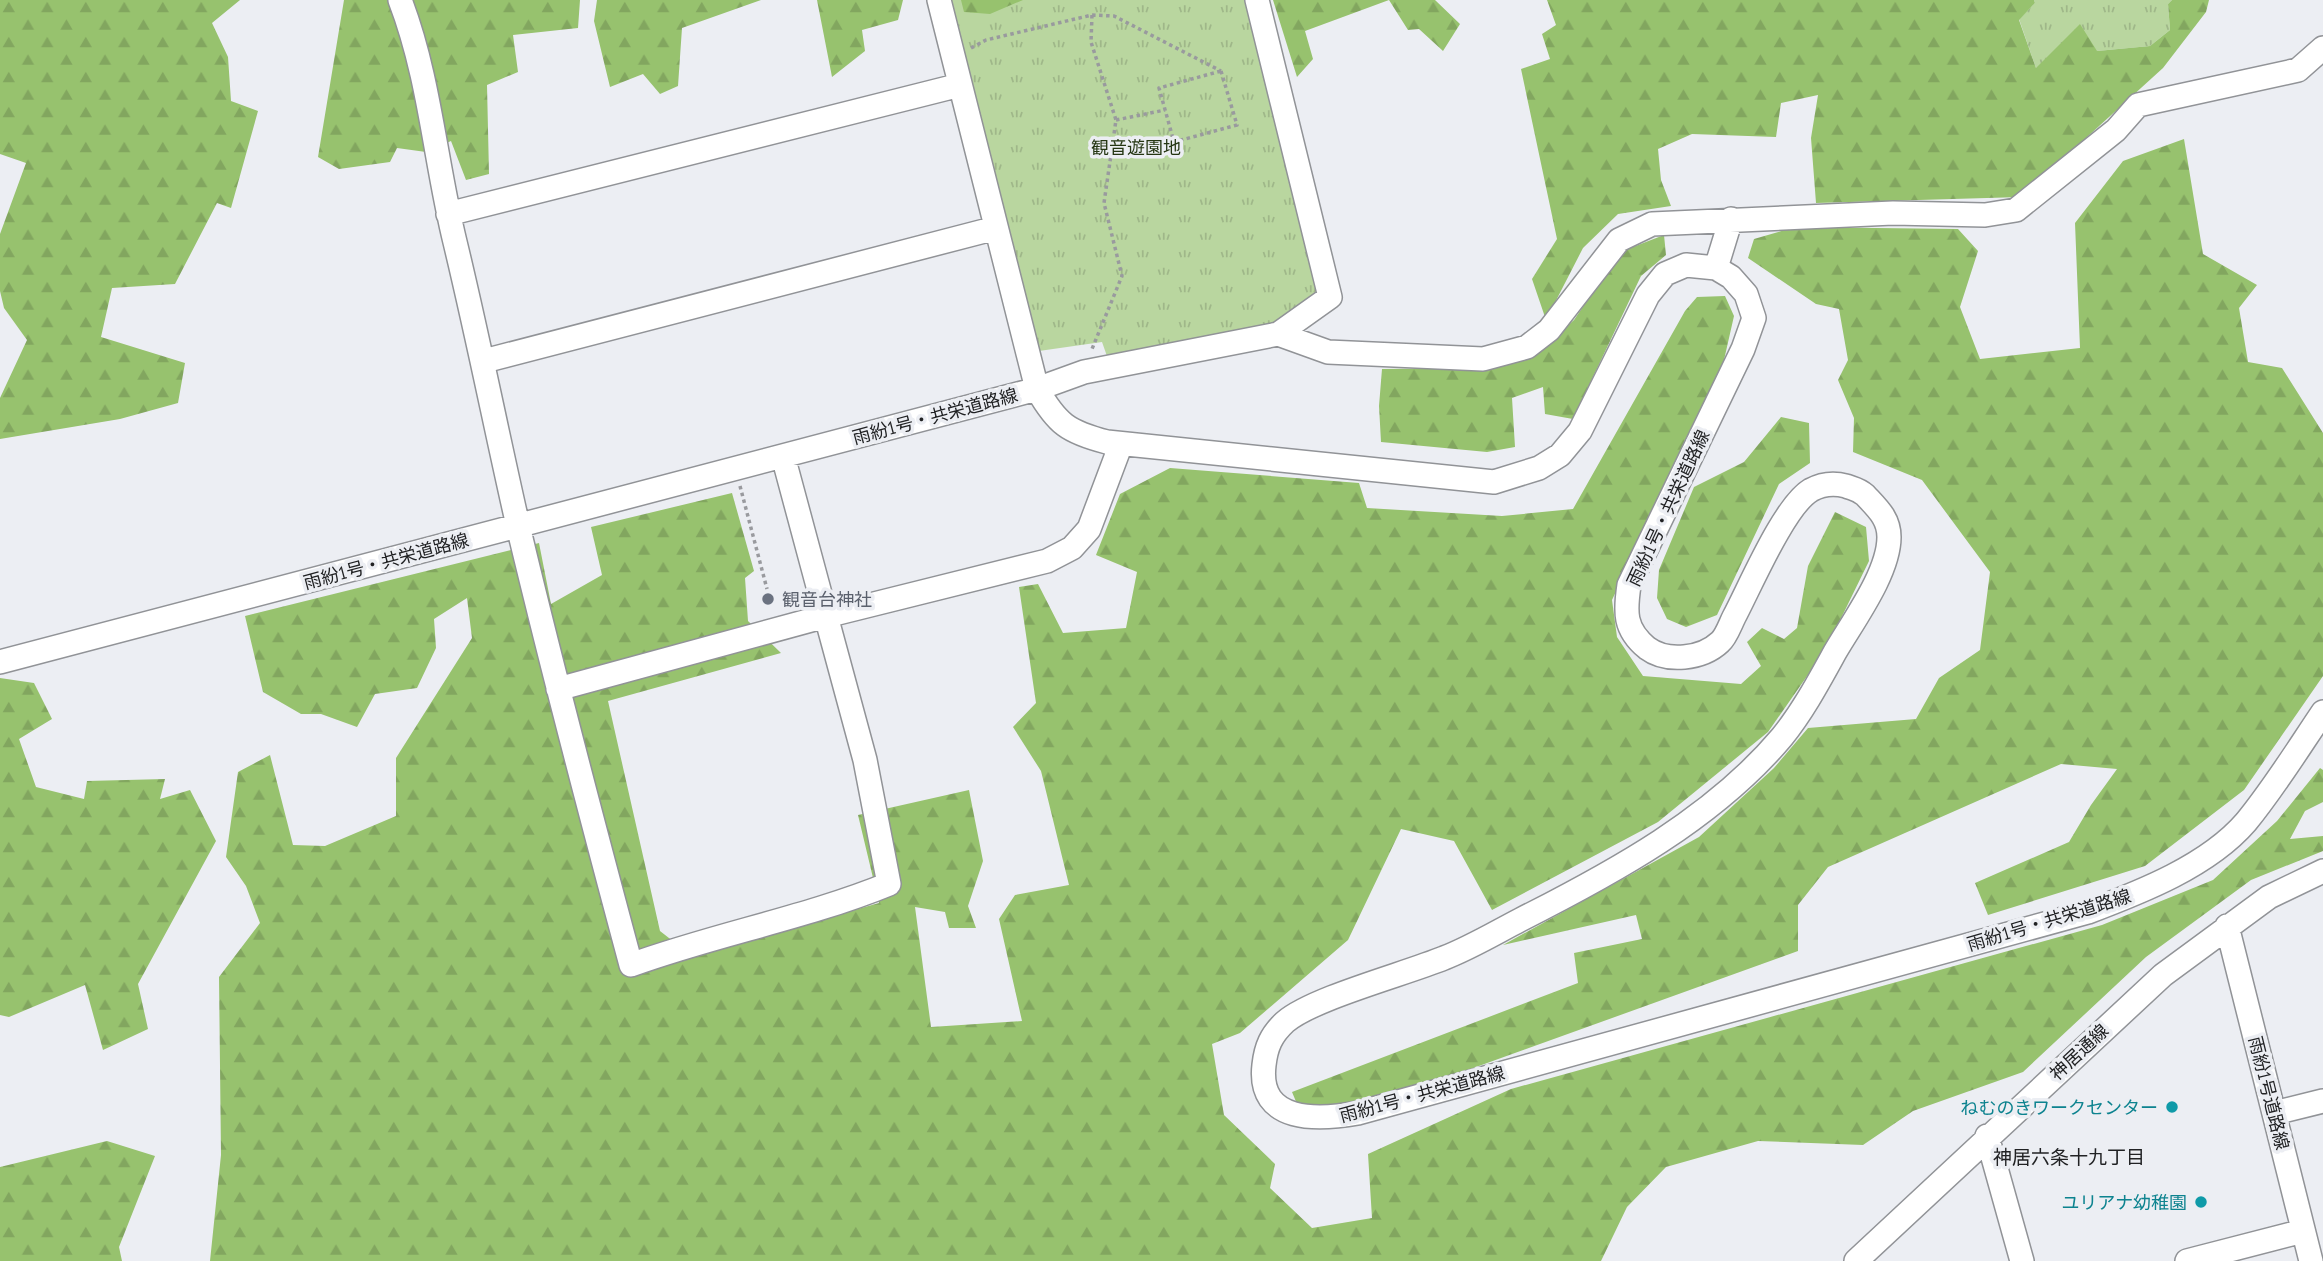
<svg xmlns="http://www.w3.org/2000/svg" width="2323" height="1261" viewBox="0 0 2323 1261" font-family="'PT Sans Narrow','Noto Sans JP',sans-serif">
  <defs>
    <pattern id="grass-tufts" width="24" height="20" patternUnits="userSpaceOnUse" patternTransform="scale(1.75)"><rect width="24" height="20" fill="#b9d69f"/><path d="M3 7l-1-3M5 7V3M7 7l1-3M15 17l-1-3M17 17v-4M19 17l1-3" fill="none" stroke="#9fb789"/></pattern>
    <pattern id="forest-firs" width="22" height="20" patternUnits="userSpaceOnUse" patternTransform="scale(1.75)"><rect width="22" height="20" fill="#97c26e"/><path d="M5 1l3.5 6h-7zM16 11l3.5 6h-7z" fill="#82a65f"/></pattern>
  </defs>
  <rect width="100%" height="100%" fill="#eceef3"/>
  <path fill="url(#grass-tufts)" d="M951,0H1248L1322,294L1273,327L1108,359L1102,342L1039,351Z
    M2034,0H2172L2168,4L2170,30L2150,46L2097,51L2036,68L2019,19L2035,3Z"/>
  <path fill="url(#forest-firs)" d="M0,0H240L212,23L228,57L231,101L258,111L231,208L217,203L175,284L112,288L101,337L185,363L178,403L120,419L0,439V398L27,340L4,308L0,291V234L26,163L0,154Z
    M344,0H580L578,28L513,35L518,72L487,85L489,174L466,180L451,141L426,152L397,148L390,162L339,169L318,157Z
    M597,0H761L682,28L678,86L660,94L643,74L610,87L594,21Z
    M817,0H903L898,20L862,30L865,51L832,77Z
    M961,0H1023L990,14L964,12Z
    M1273,0H1435L1460,24L1443,51L1419,29L1408,30L1389,0L1305,31L1313,59L1297,77Z
    M1547,0H2034L2035,3L2019,20L2036,68L2080,24L2097,51L2150,46L2170,30L2168,4L2172,0H2209L2206,12L2163,68L2021,197L1816,203L1811,138L1818,95L1781,103L1776,137L1692,134L1658,149L1661,180L1671,206L1618,214L1583,248L1546,320L1532,279L1557,239L1521,69L1550,59L1542,34L1556,25Z
    M2184,139L2203,254L2257,285L2239,308L2248,362L2282,368L2323,433V676L2244,790L2145,866L1988,915L1975,883L2069,842L2091,805L2117,769L2061,764L1828,867L1798,905V951L1307,1128L1292,1092L1578,983L1574,953L1642,939L1636,915L1503,945L1699,837L1774,768L1808,728L1916,719L1939,678L1980,650L1990,572L1922,480L1853,452L1854,418L1838,380L1848,360L1839,309L1816,304L1748,258L1754,239L1795,227L1958,229L1978,251L1960,307L1980,359L2080,348L2075,223L2123,161Z
    M1664,235L1666,255L1641,276L1573,419L1545,414L1543,387L1512,398L1515,447L1487,452L1381,442L1379,406L1382,369L1475,368L1543,347L1574,320L1620,252Z
    M1725,296L1734,316L1724,360L1612,600L1617,637L1643,676L1741,684L1761,666L1747,642L1762,628L1784,639L1797,628L1808,566L1835,512L1866,527L1869,561L1826,649L1768,732L1658,822L1492,910L1454,841L1401,829L1348,940L1240,1033L1212,1044L1224,1115L1275,1164L1270,1188L1312,1228L1372,1218L1368,1154L1511,1089L2102,925L2213,880L2277,821L2320,768L2323,770V802L2305,811L2290,839L2323,836V851L2251,880L2146,957L2023,1072L1913,1111L1863,1145L1758,1141L1666,1167L1627,1207L1601,1261H210L221,1155L219,977L260,923L246,886L226,857L238,772L270,755L293,845L325,846L396,816V758L472,638L467,598L434,619L436,648L417,688L375,694L357,727L321,714H301L263,692L245,616L539,543L551,604L602,575L591,527L732,493L754,571L745,578L748,621L781,653L608,701L660,931L692,956L879,903L858,815L969,790L983,861L968,906L976,928H949L945,912L915,907L931,1027L1022,1021L999,919L1015,895L1069,885L1041,771L1013,727L1036,703L1019,587L1038,584L1063,633L1126,628L1137,572L1096,555L1120,494L1170,468L1359,483L1367,508L1502,516L1573,509L1685,311L1697,297Z
    M1781,417L1809,423L1810,463L1779,484L1717,615L1686,627L1667,619L1657,598L1659,570L1694,487L1744,462Z
    M0,678L34,683L52,719L19,739L36,787L84,799L87,781L165,779L160,799L190,790L216,841L138,984L148,1029L103,1050L85,985L9,1017L0,1015Z
    M107,1141L155,1156L119,1247L122,1261H0V1167Z"/>
  <g fill="none" stroke-linecap="round" stroke-linejoin="round">
    <g stroke="#919397" stroke-width="26">
      <path id="minor" d="M400,0C430,78 435,161 455,242C478,337 497,434 519,530C554,676 592,820 631,965C716,934 806,918 889,884L865,760L826,616L558,689
        M939,0L1037,389C1057,424 1068,432 1107,442L1494,482L1539,468L1560,455L1580,431L1648,295L1665,274L1686,265L1716,268L1731,277L1746,294L1754,318L1743,349L1629,585C1625,612 1624,629 1647,648C1667,663 1702,659 1720,642C1726,637 1730,625 1734,617C1750,587 1784,506 1811,490C1822,484 1835,483 1846,486C1854,489 1858,489 1865,495C1877,508 1889,518 1889,537C1889,573 1853,621 1835,652C1819,681 1803,711 1782,737C1714,818 1613,873 1520,920C1495,933 1470,948 1444,958C1405,974 1313,998 1285,1022C1271,1035 1266,1047 1264,1065C1257,1124 1319,1120 1358,1113L2088,912C2141,892 2208,866 2246,822C2274,788 2298,749 2323,712
        M448,214L960,85
        M1716,268L1731,219
        M1278,334L1328,352L1483,359L1527,347L1549,330L1619,240L1652,224L1893,213L1985,215L2016,210L2116,130L2138,105L2298,70L2323,48
        M484,361L996,228
        M783,456L826,616L1047,561L1072,548L1089,529L1121,444
        M0,662L1037,389L1084,372L1278,334L1330,297L1257,0
        M2227,926L2311,1261
        M2274,1113L2323,1101
        M1987,1136L2022,1261
        M1856,1261L2163,975L2269,897L2323,871
        M2187,1261L2303,1231"/>
    </g>
    <path stroke="#999a9e" stroke-width="3.5" stroke-dasharray="3.5 3.5" stroke-linecap="butt" d="M1092,15L1091,42L1116,120L1104,203L1122,276L1092,349
      M971,48L986,40L1092,15L1114,16L1221,71
      M1221,71L1237,125L1174,142L1159,88Z
      M1116,120L1165,110
      M740,486L767,589"/>
    <use href="#minor" stroke="#fff" stroke-width="23"/>
  </g>
  <circle fill="#6b7280" stroke="#eceef3" stroke-width="2.5" cx="768" cy="599" r="7"/>
  <g fill="#0f9aa8" stroke="#eceef3" stroke-width="2.5">
    <circle cx="2172" cy="1107" r="7"/>
    <circle cx="2201" cy="1202" r="7"/>
  </g>
  <g text-anchor="middle" dominant-baseline="central" stroke-width="7" stroke-linejoin="round" paint-order="stroke">
    <g font-size="18" fill="#253613" stroke="#eceef3">
      <text x="1136" y="147">観音遊園地</text>
    </g>
    <g font-size="18" fill="#212224" stroke="#eceef3">
      <text transform="translate(935 416) rotate(-15)">雨紛1号・共栄道路線</text>
      <text transform="translate(1668 508) rotate(-65)">雨紛1号・共栄道路線</text>
      <text transform="translate(386 561) rotate(-15)">雨紛1号・共栄道路線</text>
      <text transform="translate(2049 920) rotate(-17)">雨紛1号・共栄道路線</text>
      <text transform="translate(2079 1052) rotate(-43)">神居通線</text>
      <text transform="translate(2269 1093) rotate(76)">雨紛1号道路線</text>
      <text transform="translate(1422 1094) rotate(-15)">雨紛1号・共栄道路線</text>
    </g>
    <g font-size="18" fill="#5b616d" stroke="#eceef3" text-anchor="start">
      <text x="782" y="599">観音台神社</text>
    </g>
    <g font-size="18" fill="#0d838f" stroke="#eceef3" text-anchor="end">
      <text x="2158" y="1107">ねむのきワークセンター</text>
      <text x="2187" y="1202">ユリアナ幼稚園</text>
    </g>
    <g font-size="19" fill="#212224" stroke="#eceef3">
      <text x="2069" y="1157">神居六条十九丁目</text>
    </g>
  </g>
</svg>
